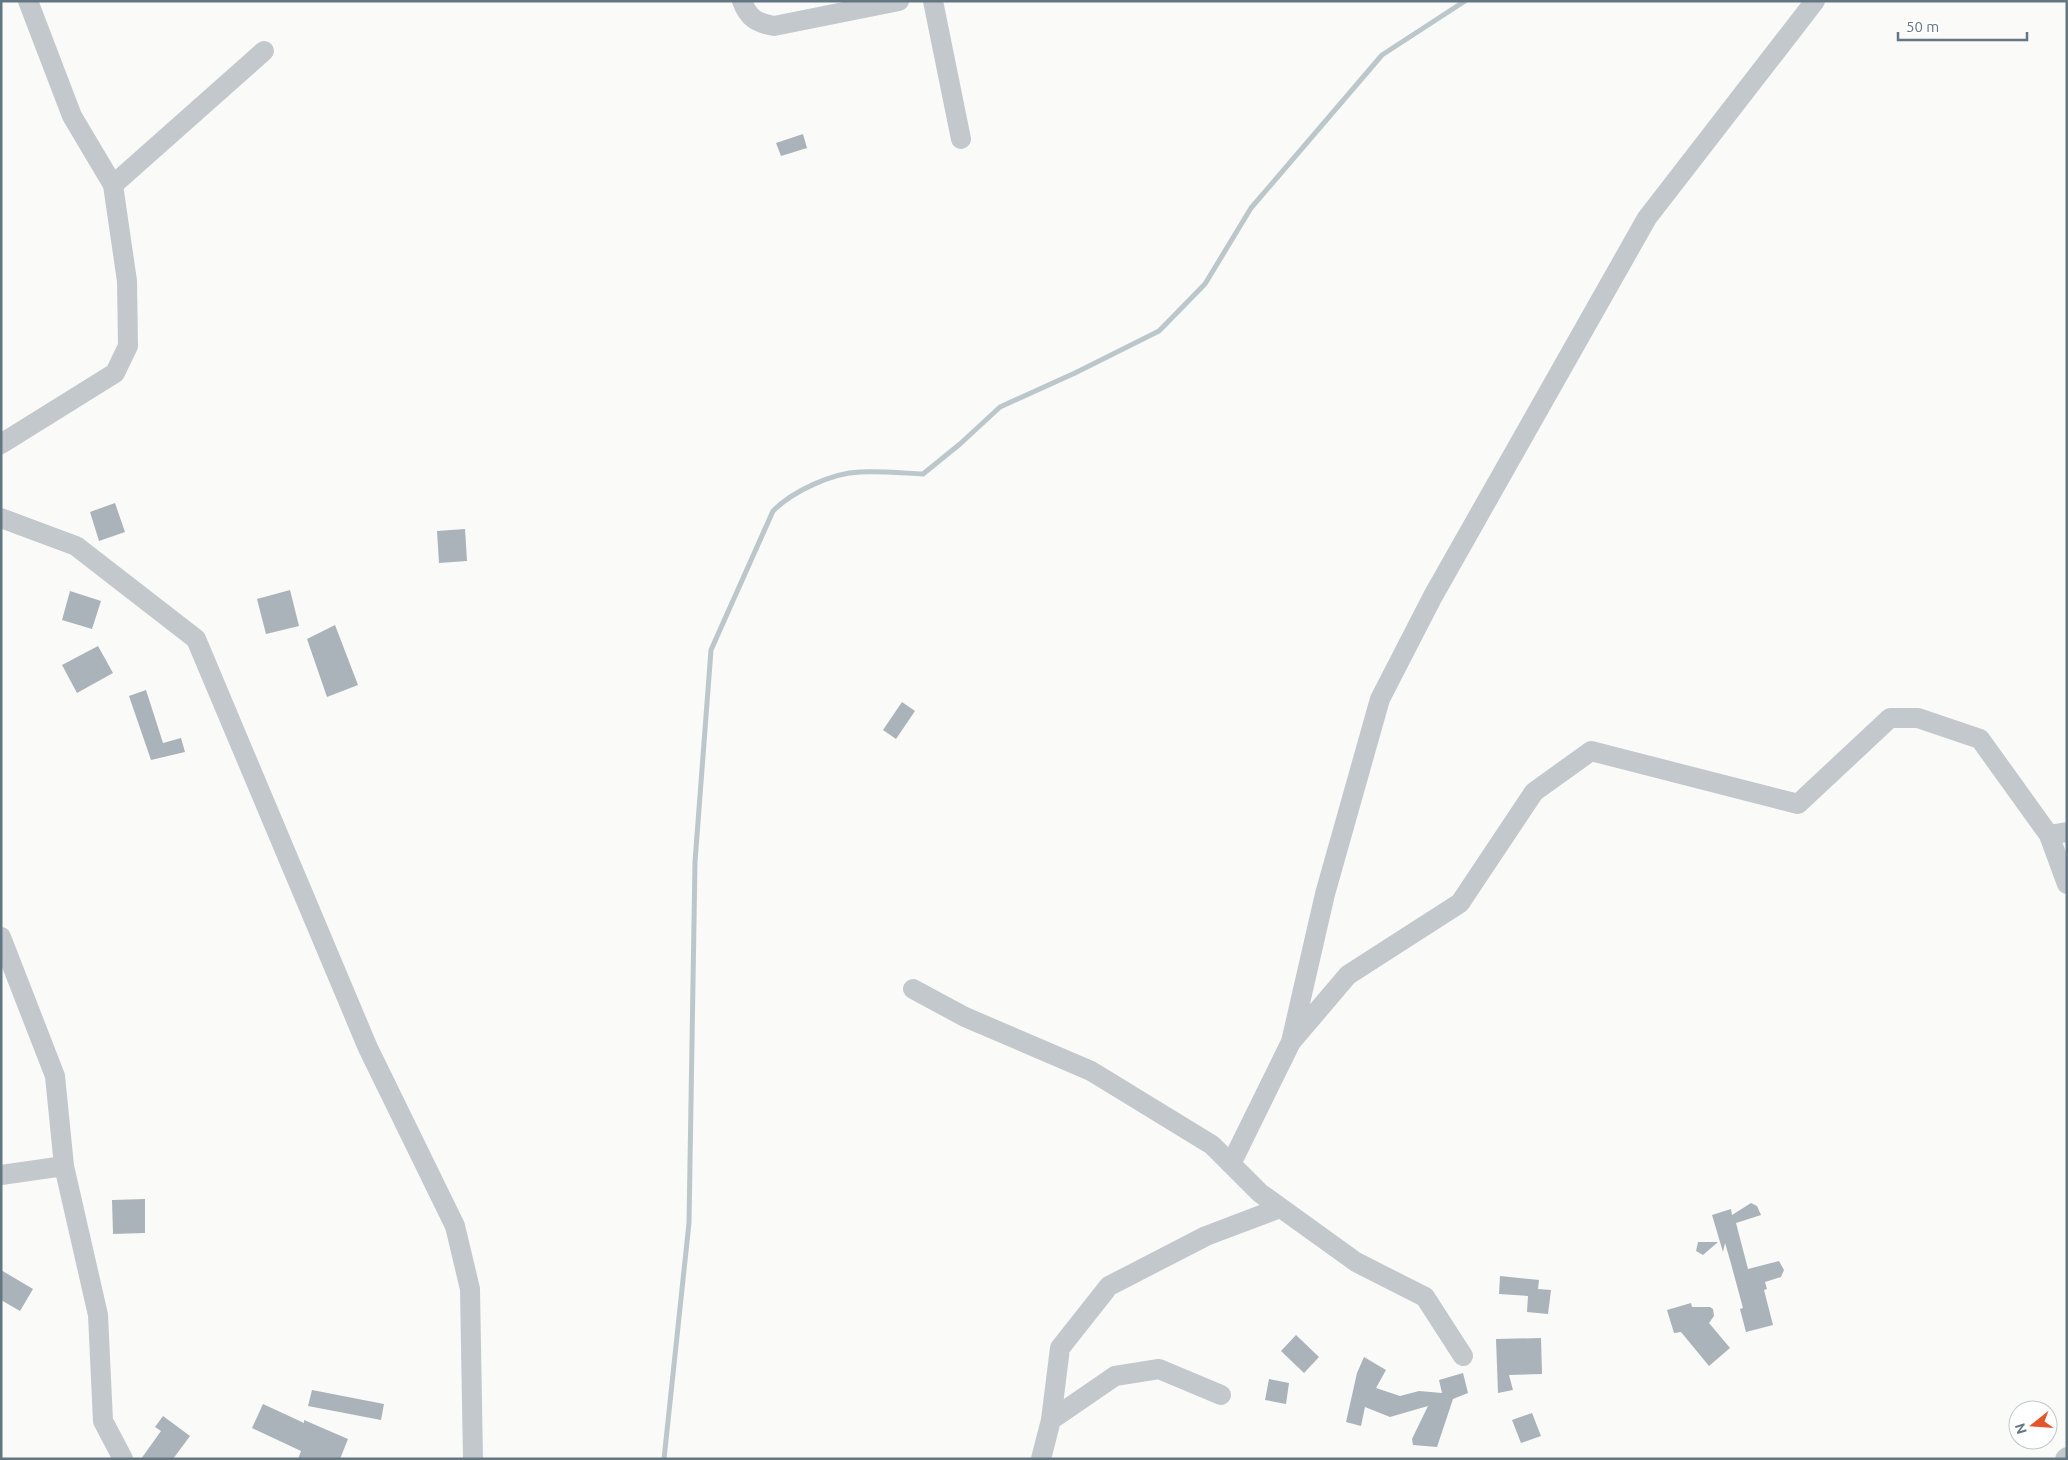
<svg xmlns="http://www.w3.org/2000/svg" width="2068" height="1460" viewBox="0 0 2068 1460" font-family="Ubuntu,sans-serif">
  <rect width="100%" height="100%" fill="#fafaf8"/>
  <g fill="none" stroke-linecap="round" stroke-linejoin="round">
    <path stroke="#bbc7cb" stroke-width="5" d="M664,1459L689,1223L695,862L711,650L773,511C793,491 832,473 860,472C881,471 902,473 923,474L960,444L1000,407L1075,373L1159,331L1205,284L1251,208L1382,55L1465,1"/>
  </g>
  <path fill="#aab3b9" d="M803,134L807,148L781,156L776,143Z
    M115,503L125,532L99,541L90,512Z
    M465,529L467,561L439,563L437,531Z
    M290,590L299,626L266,634L257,599Z
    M70,591L101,601L92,629L62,620Z
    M335,625L358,685L327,697L307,639Z
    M98,646L113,673L77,693L62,665Z
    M146,690L163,743L181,738L185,752L151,760L129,696Z
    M902,702L915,711L896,739L883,730Z
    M145,1199V1233L113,1234L112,1200Z
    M1751,1203L1757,1206L1761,1215L1736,1223L1748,1269L1779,1261L1784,1270L1781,1277L1765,1282L1767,1289L1764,1290L1773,1325L1746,1332L1740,1309L1743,1308L1730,1260L1725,1243L1723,1252L1712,1215L1731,1209L1732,1215Z
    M1698,1242H1718L1703,1255L1696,1251Z
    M1,1270L33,1289L20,1311L1,1300Z
    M1500,1276L1539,1280L1538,1289L1551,1290L1548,1314L1527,1312L1528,1296L1499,1294Z
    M1691,1303L1692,1307H1710L1713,1309L1714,1316L1709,1323L1730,1348L1709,1366L1681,1332L1674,1333L1667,1310Z
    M1296,1335L1319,1357L1304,1373L1281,1351Z
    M1541,1338L1542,1374L1509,1375L1513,1390L1498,1393L1496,1339Z
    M1364,1357L1386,1370L1376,1388L1400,1396L1419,1391L1442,1393L1439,1380L1463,1373L1468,1393L1453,1399L1437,1447L1413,1445L1412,1439L1428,1406L1390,1417L1365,1407L1361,1426L1346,1422L1357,1373Z
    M1269,1379L1289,1383L1286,1404L1265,1400Z
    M312,1390L384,1404L381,1420L308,1406Z
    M263,1404L304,1423V1420L348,1439L340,1459H298L301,1451L252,1428Z
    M1532,1413L1541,1436L1521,1443L1512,1420Z
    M163,1416L190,1436L173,1459H141L161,1431L155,1427Z"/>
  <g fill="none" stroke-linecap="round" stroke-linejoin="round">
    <path stroke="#c3c8cc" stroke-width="20" d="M742,1C748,18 757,23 774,26L899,1
      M933,1L961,139
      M113,185L264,51
      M1,444L115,373L128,346L127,281L113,185L72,116L28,1
      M1,518L76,546L196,639L368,1048L455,1226L470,1289L473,1459
      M2049,835L2067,832
      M1,937L55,1076L64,1166L98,1315L103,1421L123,1459
      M913,989L965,1017L1091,1071L1212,1145L1260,1193L1356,1262L1425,1297L1463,1356
      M1291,1042L1325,894L1380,699L1433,596L1647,218L1815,1
      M1231,1164L1291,1042L1348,975L1460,903L1534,792L1591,751L1798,804L1890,718H1918L1980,739L2049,835L2067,884
      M1,1175L64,1166
      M1221,1395L1159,1369L1115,1376L1051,1420L1060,1348L1109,1286L1206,1236L1280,1208
      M1041,1459L1051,1420
      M2065,1459L2067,1457"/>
  </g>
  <rect width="2068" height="1460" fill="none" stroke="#657683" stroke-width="5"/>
  <g transform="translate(2033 1425) rotate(253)"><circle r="24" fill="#ffffff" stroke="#c1c8cd"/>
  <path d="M0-4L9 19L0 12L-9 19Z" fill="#e4572e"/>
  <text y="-8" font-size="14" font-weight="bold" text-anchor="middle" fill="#657683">N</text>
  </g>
  <path d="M1898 32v8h129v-8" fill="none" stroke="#657683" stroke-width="2.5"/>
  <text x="1906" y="32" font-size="15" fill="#657683" stroke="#ffffff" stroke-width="4" paint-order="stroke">50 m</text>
</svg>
